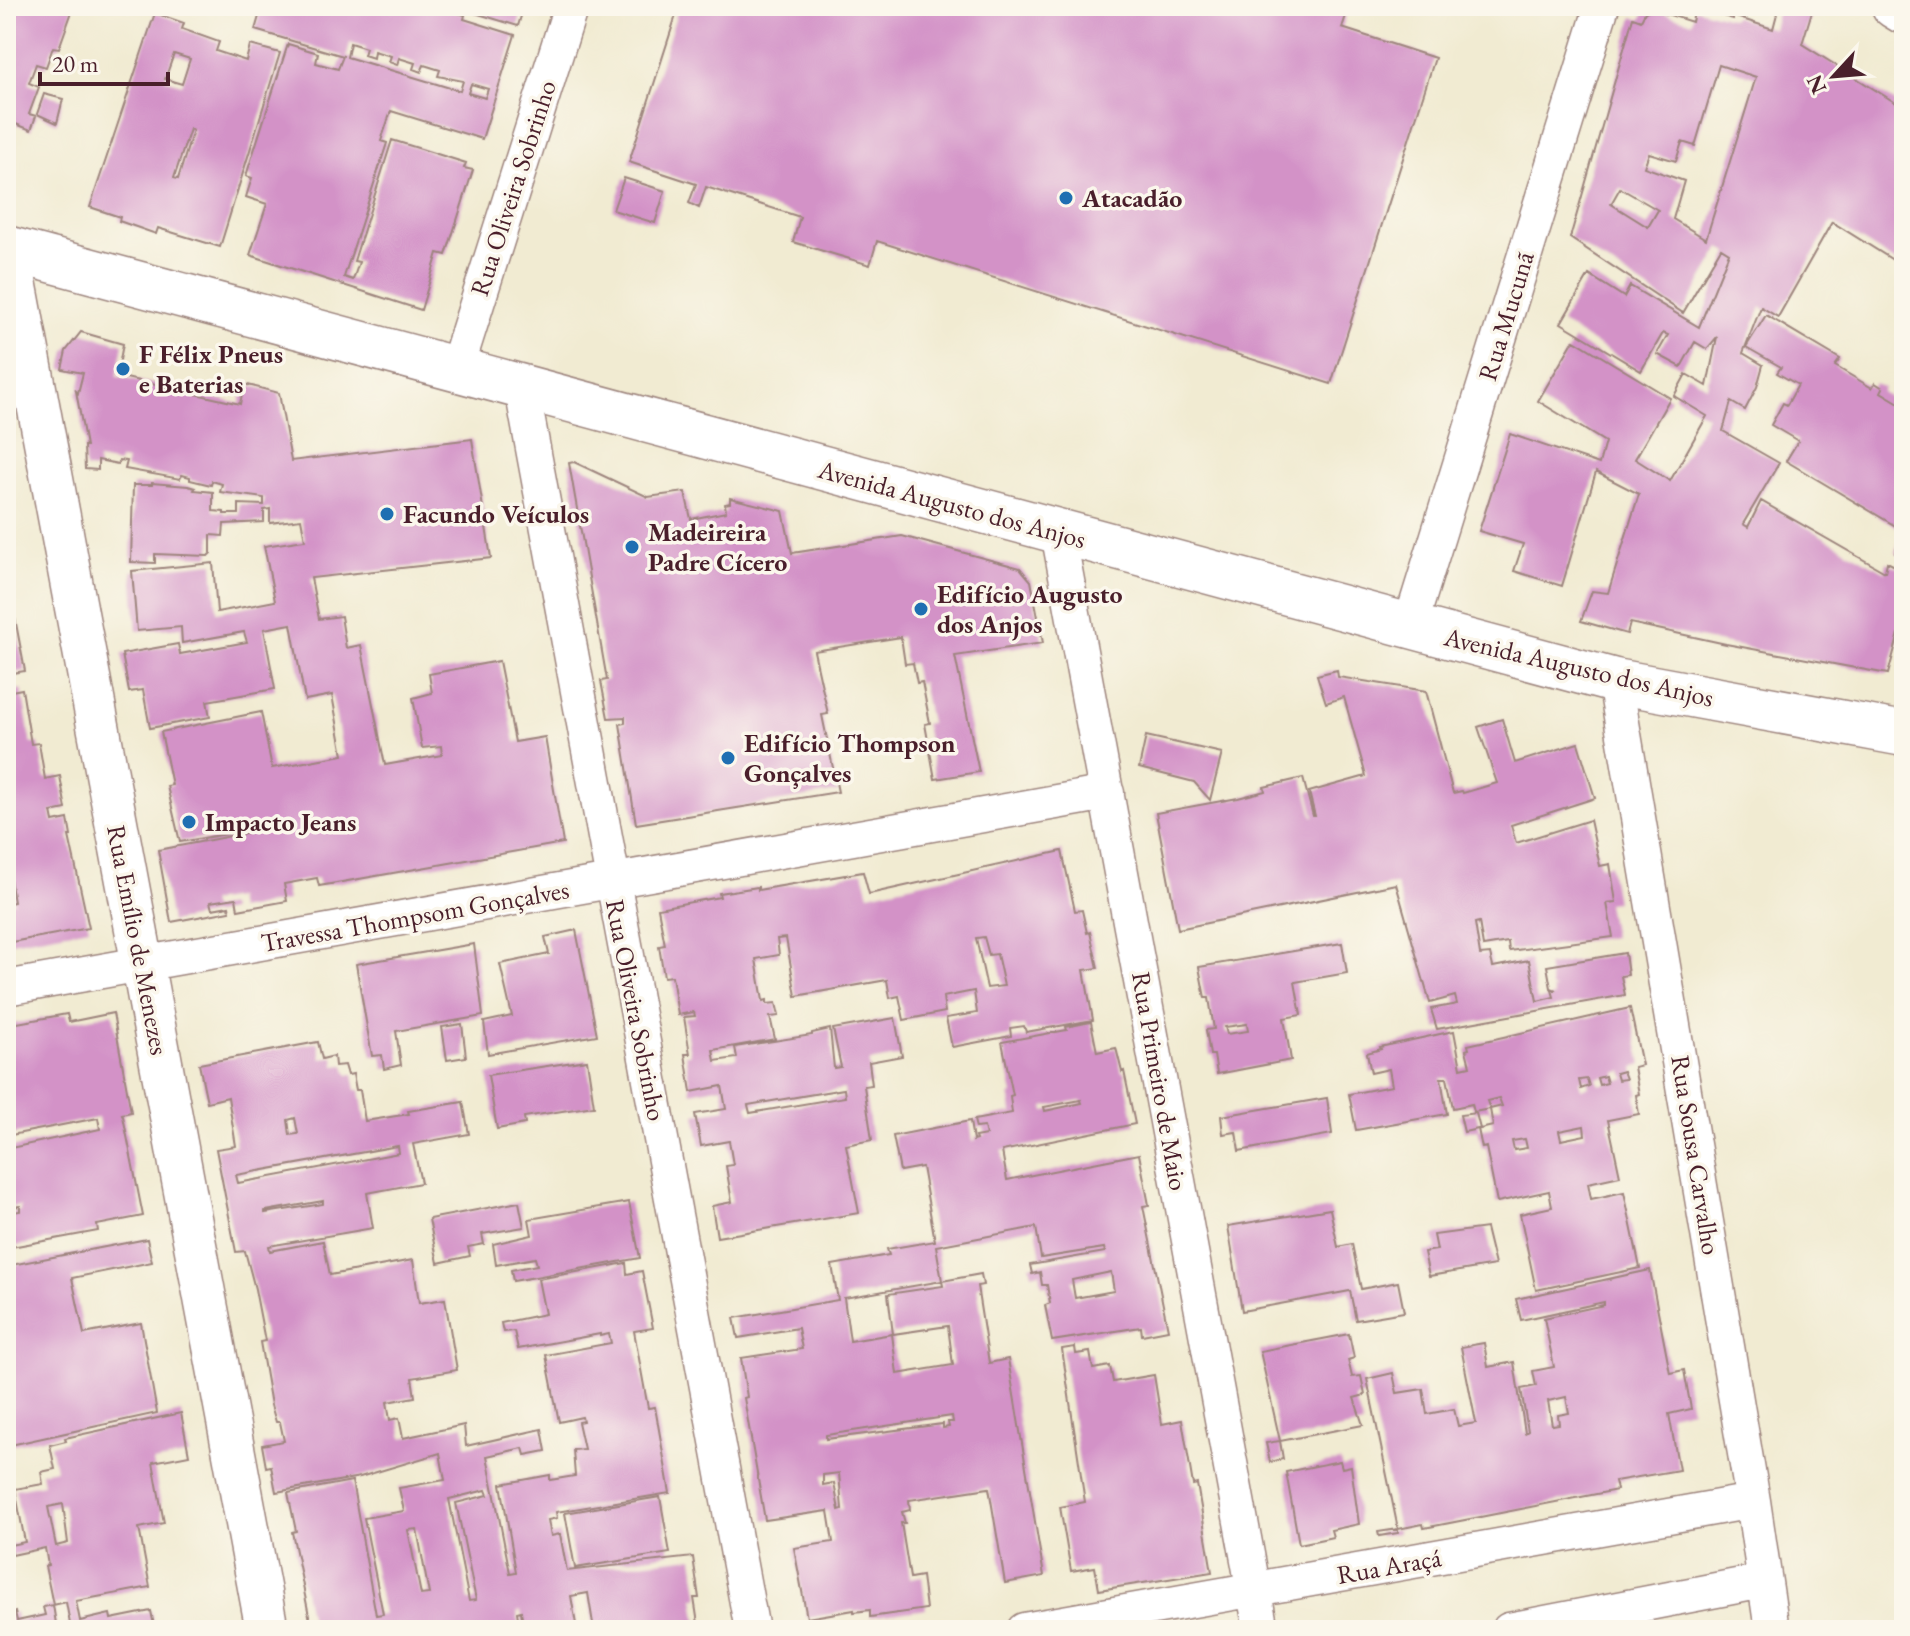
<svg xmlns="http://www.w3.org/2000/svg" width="1910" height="1636" viewBox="0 0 1910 1636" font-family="'EB Garamond',serif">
  <rect width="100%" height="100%" fill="#fbf7ec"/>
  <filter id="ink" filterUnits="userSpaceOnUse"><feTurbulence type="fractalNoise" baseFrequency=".0125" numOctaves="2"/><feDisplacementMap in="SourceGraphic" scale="16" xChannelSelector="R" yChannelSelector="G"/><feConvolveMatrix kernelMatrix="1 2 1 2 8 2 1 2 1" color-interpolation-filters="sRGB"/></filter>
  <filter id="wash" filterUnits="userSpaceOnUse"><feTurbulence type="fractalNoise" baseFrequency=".006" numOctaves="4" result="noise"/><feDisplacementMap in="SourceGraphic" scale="32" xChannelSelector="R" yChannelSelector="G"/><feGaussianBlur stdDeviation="1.8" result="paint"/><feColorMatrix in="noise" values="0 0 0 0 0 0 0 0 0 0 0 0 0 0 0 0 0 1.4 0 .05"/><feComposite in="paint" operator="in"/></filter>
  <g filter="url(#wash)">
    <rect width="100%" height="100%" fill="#f1ebd2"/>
    <g id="blocks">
      <path fill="#d392c7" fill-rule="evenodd" d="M6,6H74L59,48L53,47L46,67L36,64L29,83L39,87L29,114L36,116L31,130L16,124L6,150Z
        M262,6H434L465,15L464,19L515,35L482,139L391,111L381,141L387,143L344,277L353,280L359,262L354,261L392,140L466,163L464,168L473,170L446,255L438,253L421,310L250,255L267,204L246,197L252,178L246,176L288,44L318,53L316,63L338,69L343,56L255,30ZM350,43L366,48L364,55L373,58L374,51L391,56L389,62L397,65L399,58L415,63L413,69L421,72L424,65L440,70L438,76L463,81L460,91L347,57ZM471,84L488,89L485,98L468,93Z
        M452,6H524L518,26Z
        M679,6H1349L1342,28L1435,58L1331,384L877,241L870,265L793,242L800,217L706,187L699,208L689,203L696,184L629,162Z
        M1779,6L1813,8L1802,44L1904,108V267L1832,222L1778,317L1761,307L1743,353L1763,365L1757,387L1745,410L1731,402L1723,431L1779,463L1743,524L1748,527L1761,501L1885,572L1887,562L1899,568L1903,557L1895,553L1902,532L1904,533V615L1888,674L1726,644L1630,623L1627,634L1581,621L1592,591L1608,593L1639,494L1596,472L1562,586L1514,571L1523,544L1479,531L1510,434L1599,464L1605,442L1538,401L1574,340L1670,398L1635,459L1670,481L1707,416L1674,396L1686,374L1707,386L1717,337L1707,349L1695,342L1681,367L1657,354L1668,335L1663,333L1641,371L1561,323L1589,275L1624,297L1630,286L1699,327L1729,253L1721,248L1683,313L1570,238L1633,17L1641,20L1645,12L1651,9L1692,22L1695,8L1733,19V16L1773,29ZM1719,65L1756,77L1706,239L1673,219L1684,181L1644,167L1649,153L1676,161L1682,142L1695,146ZM1620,188L1658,210L1648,227L1611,204Z
        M155,13L184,23L182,29L219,42L216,51L246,61L250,45L280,53L220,247L161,229L158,228L156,234L119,221L120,217L90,207ZM174,54L190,59L182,84L165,79ZM190,129L193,130L178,179L174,178Z
        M44,94L63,99L57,123L37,114Z
        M624,178L665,191L655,223L613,210Z
        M1766,315L1840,359L1835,366L1872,388L1875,383L1883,388L1881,392L1904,406V531L1786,461L1798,441L1771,425L1783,403L1787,405L1798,385L1777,373L1781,367L1746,347Z
        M81,332L123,344L117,376L240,404L244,384L279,393L291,461L472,439L491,558L311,578L319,619L341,616L346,648L361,645L385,765L442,755L441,746L422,748L413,698L432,693L429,674L499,661L515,742L545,737L563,843L319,886L317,878L284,884L287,901L238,910L236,898L210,902L212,909L229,906L230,911L171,922L158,850L273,828V826L180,842L167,786L172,785L161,732L261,712L272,768L343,755L332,695L305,700L291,624L264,629L275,689L207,701L210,717L150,728L143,690L129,692L122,654L178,644L180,654L247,642L244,632L182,643L181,627L137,631L132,571L213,563L217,612L275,601L264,546L305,540L301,519L270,523V509L264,510V522L224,524L223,536L211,535V553L208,556L155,554V563L131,562L133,485H152V483L188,486L195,488L194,490L213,492V511L224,512V514H239V504L264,505V498L220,492L222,484L212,481L211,485L190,480V477L182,475L180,479L125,469L127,461L119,460L118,464L98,460V470L85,469L84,446H86L76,391L78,393L83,373L62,369L66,351Z
        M574,462L648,497L685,492L691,519L726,512L725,504L730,503V498L783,511L792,553L902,536L1020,568L1031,581L1043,643L955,656L979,772L935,779L925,724L930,723L922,682L917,683L913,663L905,664L901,637L814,651L828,714L822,715L838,792L636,824L620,724L625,723V717L608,718L601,681L607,680L569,463Z
        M11,597L25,671L6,674V598Z
        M1337,670L1338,677L1426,691L1453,793L1462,791L1463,793L1497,783L1478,727L1502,719L1515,763L1578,743L1595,798L1511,825L1516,843L1590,820L1600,866L1610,864L1616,902L1607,903L1613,937L1509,951L1508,942L1483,946L1479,922L1475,923L1480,955L1490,954L1493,967L1529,960L1537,1001L1554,997L1552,990H1556L1551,988L1547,966L1625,953L1628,975L1621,976L1625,995L1437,1029L1431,1009L1457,1004L1455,996L1430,1003L1396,884L1178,929L1156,813L1238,798L1265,791L1264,787L1303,778L1313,816H1315L1309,792L1366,776L1344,697L1326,703L1317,675Z
        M22,689L31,744L39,743L45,779L60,776L66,809L51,812L53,822L68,819L71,836H69L89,928L6,943V894L9,903L14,902L6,856V692Z
        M1146,736L1222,753L1210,800L1194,782L1139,768Z
        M1062,851L1075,911L1082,910L1087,933L1090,932L1098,968L1084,970L1093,1020L1026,1032L1024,1026L1010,1028L1011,1036L952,1047L946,1018L977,1013L974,991L943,997L945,1012L904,1020L899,996L890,998L887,980L796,996L786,938L777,939L779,955L756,959L763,1001L767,1000V1004L776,1003L779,1016L770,1017L775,1039L713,1050L715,1061L737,1058L735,1047L812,1035V1033L830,1029L834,1068L841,1067L833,1029L895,1018L902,1056L869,1062L872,1085L864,1086L872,1140L846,1145L859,1213L717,1237L712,1206L732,1202L726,1166L733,1165L729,1141L701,1146L695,1114L726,1109L722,1086L691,1092L685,1054H690L684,1017L695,1016L694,1012L678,1015L672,976L664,977L659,946L665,945L658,908L720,897L719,893L758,887V890L863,872L869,894ZM984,937L989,955L997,954L1004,986L987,988L976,938ZM844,1089L845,1097L750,1113L748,1105Z
        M576,930L597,1035L488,1054L484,1022L512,1016L500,964L549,954L545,937Z
        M1342,943L1347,973L1295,982L1301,1015L1284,1018L1291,1060L1217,1074L1214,1055H1210L1206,1030L1214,1029L1209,998H1205L1199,967ZM1247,1024L1248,1031L1227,1034L1225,1027Z
        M474,944L483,1016L396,1031L401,1065L384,1069L382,1055L372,1056L356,964Z
        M1630,1008L1642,1065L1634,1067L1639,1094L1636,1095L1639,1114L1608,1120L1620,1176L1588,1183L1591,1199L1624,1192L1640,1268L1536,1290L1520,1214L1552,1207L1549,1191L1497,1202L1486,1147L1482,1148L1478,1129L1464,1132L1460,1115L1476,1113L1480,1129L1493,1126L1490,1109L1474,1112L1472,1104L1453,1108L1447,1078H1441L1447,1114L1356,1130L1349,1094L1392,1086L1389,1069L1371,1073L1367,1053L1381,1049L1380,1047L1454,1031L1461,1068L1470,1066L1466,1050L1469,1049L1468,1045ZM1623,1071L1626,1079L1618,1080L1616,1073ZM1605,1076L1607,1083L1599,1085L1597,1078ZM1587,1079L1589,1086L1581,1089L1579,1080ZM1499,1098L1502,1106L1490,1109L1487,1101ZM1584,1126L1585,1135L1561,1140L1559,1131ZM1525,1139L1527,1148L1514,1150L1512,1141Z
        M113,1013L131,1112L122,1114L123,1116L143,1216L97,1225L98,1231L6,1248V1213L20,1211V1206L6,1208V1149L100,1129L98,1118L6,1136V1025L67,1014L69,1022Z
        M1091,1022L1097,1052L1116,1048L1122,1072L1124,1071L1135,1124L1002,1151L1007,1180L1139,1154L1149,1205L1143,1206L1168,1330L1142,1335L1141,1327L1052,1341L1045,1305L1050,1303L1047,1285H1042L1040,1272L1032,1274L1030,1265L1105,1252L1104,1248L1041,1258L1036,1227L936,1246L942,1281L844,1298L850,1341L892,1334L897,1374L953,1365L948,1326L893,1334L888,1294L943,1286L942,1281L981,1274L983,1285L977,1286L989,1363L1008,1359L1044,1576L1005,1583L989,1488L909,1500L910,1510L902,1512L905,1523H901L910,1578L922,1576L926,1609L870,1617V1610L854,1612V1610L807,1618L794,1548L833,1542L828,1511L765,1520L744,1398L747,1397L741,1358L802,1349L798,1328L738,1338L734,1318L838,1300L832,1265L889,1255L887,1249L935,1241L922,1167L900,1171L893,1136L970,1121L973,1141L976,1140L975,1137L986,1135L984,1127L976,1128L974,1120L1012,1113L1010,1096L1013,1095L1002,1042L1067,1030L1066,1027ZM1081,1100L1082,1103L1045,1111L1044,1107ZM1111,1272L1114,1291L1075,1298L1072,1280ZM952,1416L953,1422H948L949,1427L943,1428V1424L826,1439V1435ZM839,1473L842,1509L839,1510L834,1483L823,1485V1475Z
        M462,1024L466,1057L447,1060L442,1027Z
        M318,1042L322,1059L334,1056L335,1066L345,1065L348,1075L353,1074L356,1090H360L365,1121L409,1114L408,1111L463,1102L469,1134L413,1144L421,1183L367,1193L373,1228L269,1246L270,1251L323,1241L330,1275L413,1260L419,1303L445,1299L457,1370L412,1378L415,1397L387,1402L390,1420L399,1418L403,1438L464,1425L466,1446L542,1429L546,1451L525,1455L523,1448L487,1456L510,1573L516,1572L501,1484L550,1475V1480L575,1476L573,1450L584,1449L578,1422L583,1421L582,1417L559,1422L546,1355L611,1343L609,1334L600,1336V1334L518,1349L514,1331L503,1332L501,1323L545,1314L538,1279L626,1263L627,1274L642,1271L653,1328L634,1331L648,1408L655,1407L670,1493L556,1512L557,1518L548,1520L551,1536L560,1534L567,1571L693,1557L699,1598H694L699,1630H594L588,1593L571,1596L577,1630H524L521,1611L517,1612L520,1630H312L292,1532L296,1531L288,1493L352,1481L376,1615L383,1614L364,1518L404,1511L399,1488L445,1480L440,1453L360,1477L276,1492L271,1466L266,1467L262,1445L284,1441L280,1422H276L271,1405L260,1342L265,1341L255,1289L245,1251L236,1252L216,1149L236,1146L228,1097L207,1102L199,1064ZM295,1118L298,1134L290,1135L288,1120ZM398,1146L399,1153L238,1183L236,1175ZM323,1201V1204L265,1213V1211ZM486,1490L488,1495L456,1503L476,1600L469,1601L449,1499ZM417,1529L429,1594L421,1595L408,1530Z
        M587,1060L594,1106L524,1117L525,1124L497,1129L488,1075Z
        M1327,1098L1332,1134L1239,1151L1236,1132L1223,1134L1221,1116Z
        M519,1202L524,1227L482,1234L484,1244L468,1247L470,1256L438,1263L429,1219Z
        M629,1202L640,1258L513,1281L511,1270L537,1265L535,1258L496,1265L493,1244L532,1235L529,1219Z
        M1330,1209L1338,1247L1352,1244L1361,1289L1398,1282L1404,1312L1356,1320L1350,1291L1242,1311L1228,1226Z
        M1486,1228L1495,1265L1429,1276L1424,1252L1437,1250L1434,1235Z
        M147,1239L152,1262L72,1278L84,1334L141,1323L157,1413L6,1446V1266Z
        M1650,1270L1670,1373L1684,1370L1691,1409L1669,1414L1679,1470L1615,1481L1617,1490L1424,1528L1423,1524L1398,1529V1533L1379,1536L1378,1532L1398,1529L1367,1379L1393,1373L1397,1393L1423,1389L1427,1414L1454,1409L1458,1426L1476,1423L1461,1347L1484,1343L1488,1367L1514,1362L1525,1433L1528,1431L1521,1389L1536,1386L1533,1371L1554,1367L1544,1318L1604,1305V1302L1521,1320L1516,1299ZM1566,1397L1569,1413L1558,1415L1559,1424L1552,1425L1548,1401Z
        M1349,1334L1354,1358L1348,1360L1352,1377L1361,1376L1365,1395L1354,1398L1363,1425L1280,1441L1283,1459L1270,1462L1266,1443L1280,1441L1260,1351Z
        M1075,1347L1076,1354L1090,1352L1093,1369L1110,1366L1113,1382L1154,1375L1162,1424L1182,1420L1193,1485L1197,1484L1212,1572L1099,1590L1095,1567L1071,1571L1060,1507L1085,1502L1062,1349Z
        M181,1413L189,1455L153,1462L164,1523L139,1528L150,1587L76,1601L80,1621L110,1614L111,1619L151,1611L155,1630H67L66,1625L70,1624L66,1602L53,1605L57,1630H6V1614L15,1612L17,1621L45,1615L43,1607L53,1605L45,1566L48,1565L45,1548L12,1555L10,1545L25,1542L15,1489L43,1484L41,1472L55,1469L50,1445L66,1441L65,1438ZM63,1504L68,1543L56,1546L48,1507Z
        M1340,1461L1342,1468L1351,1466L1359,1524L1331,1530L1333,1537L1299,1544L1286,1472Z
        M660,1497L670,1553L575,1568L565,1513Z"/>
    </g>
  </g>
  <g filter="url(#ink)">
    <use href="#blocks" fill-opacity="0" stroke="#9e857e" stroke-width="2"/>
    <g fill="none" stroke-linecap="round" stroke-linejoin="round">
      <g stroke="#9e857e" stroke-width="37">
        <path id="minor" d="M456,370L571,6
          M522,389L752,1630
          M1058,532L1261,1630
          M1410,626L1602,6
          M1615,681L1753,1501L1772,1630
          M6,988L1107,793
          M1024,1630L1753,1501
          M1509,1630L1763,1581"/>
      </g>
      <g stroke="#9e857e" stroke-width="45">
        <path id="tertiary" d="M9,249L267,1630"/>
      </g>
      <g stroke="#9e857e" stroke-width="47">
        <path id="primary" d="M1894,6L1904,12
          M6,248L1615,681L1904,734"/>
      </g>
      <use href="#minor" stroke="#fff" stroke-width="34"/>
      <use href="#tertiary" stroke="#fff" stroke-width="42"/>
      <use href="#primary" stroke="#fff" stroke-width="44"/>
    </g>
  </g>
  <g fill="#1f6fb2" stroke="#fbf7ec" stroke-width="3">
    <circle cx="1066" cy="198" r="8"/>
    <circle cx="123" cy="369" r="8"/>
    <circle cx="387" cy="514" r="8"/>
    <circle cx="632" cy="547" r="8"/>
    <circle cx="921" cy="609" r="8"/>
    <circle cx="728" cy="758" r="8"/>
    <circle cx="189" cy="822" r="8"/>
  </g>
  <g text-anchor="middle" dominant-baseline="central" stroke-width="7" stroke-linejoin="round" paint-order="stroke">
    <g font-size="26" fill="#4a1f2b" stroke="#fbf7ec">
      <text transform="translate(513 188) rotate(-72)">Rua Oliveira Sobrinho</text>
      <text transform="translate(1506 316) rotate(-73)">Rua Mucunã</text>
      <text transform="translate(952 504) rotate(15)">Avenida Augusto dos Anjos</text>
      <text transform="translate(1579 667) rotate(13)">Avenida Augusto dos Anjos</text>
      <text transform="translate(415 916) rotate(-10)">Travessa Thompsom Gonçalves</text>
      <text transform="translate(138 940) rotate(79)">Rua Emílio de Menezes</text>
      <text transform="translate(636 1010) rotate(79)">Rua Oliveira Sobrinho</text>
      <text transform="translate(1160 1081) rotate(80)">Rua Primeiro de Maio</text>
      <text transform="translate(1696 1155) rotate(81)">Rua Sousa Carvalho</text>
      <text transform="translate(1389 1566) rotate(-10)">Rua Araçá</text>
    </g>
    <g font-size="26" font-weight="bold" fill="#4a1f2b" stroke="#fbf7ec" text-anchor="start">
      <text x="1082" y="198">Atacadão</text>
      <text x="139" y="354">F Félix Pneus<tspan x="139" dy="30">e Baterias</tspan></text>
      <text x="403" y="514">Facundo Veículos</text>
      <text x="648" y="532">Madeireira<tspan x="648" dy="30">Padre Cícero</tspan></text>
      <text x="937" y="594">Edifício Augusto<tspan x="937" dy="30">dos Anjos</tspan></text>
      <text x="744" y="743">Edifício Thompson<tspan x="744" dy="30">Gonçalves</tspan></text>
      <text x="205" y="822">Impacto Jeans</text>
    </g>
  </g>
  <rect width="1910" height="1636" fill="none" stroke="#fbf7ec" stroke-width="32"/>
  <g transform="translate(1834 76) rotate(244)" stroke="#fbf7ec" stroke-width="6" paint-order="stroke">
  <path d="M0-6L14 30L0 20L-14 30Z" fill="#4a1f2b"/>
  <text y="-12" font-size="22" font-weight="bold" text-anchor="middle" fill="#4a1f2b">N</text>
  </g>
  <path d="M40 72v12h128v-12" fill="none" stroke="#4a1f2b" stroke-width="4"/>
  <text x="52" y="72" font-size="24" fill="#4a1f2b" stroke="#fbf7ec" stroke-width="6" paint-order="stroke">20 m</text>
</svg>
